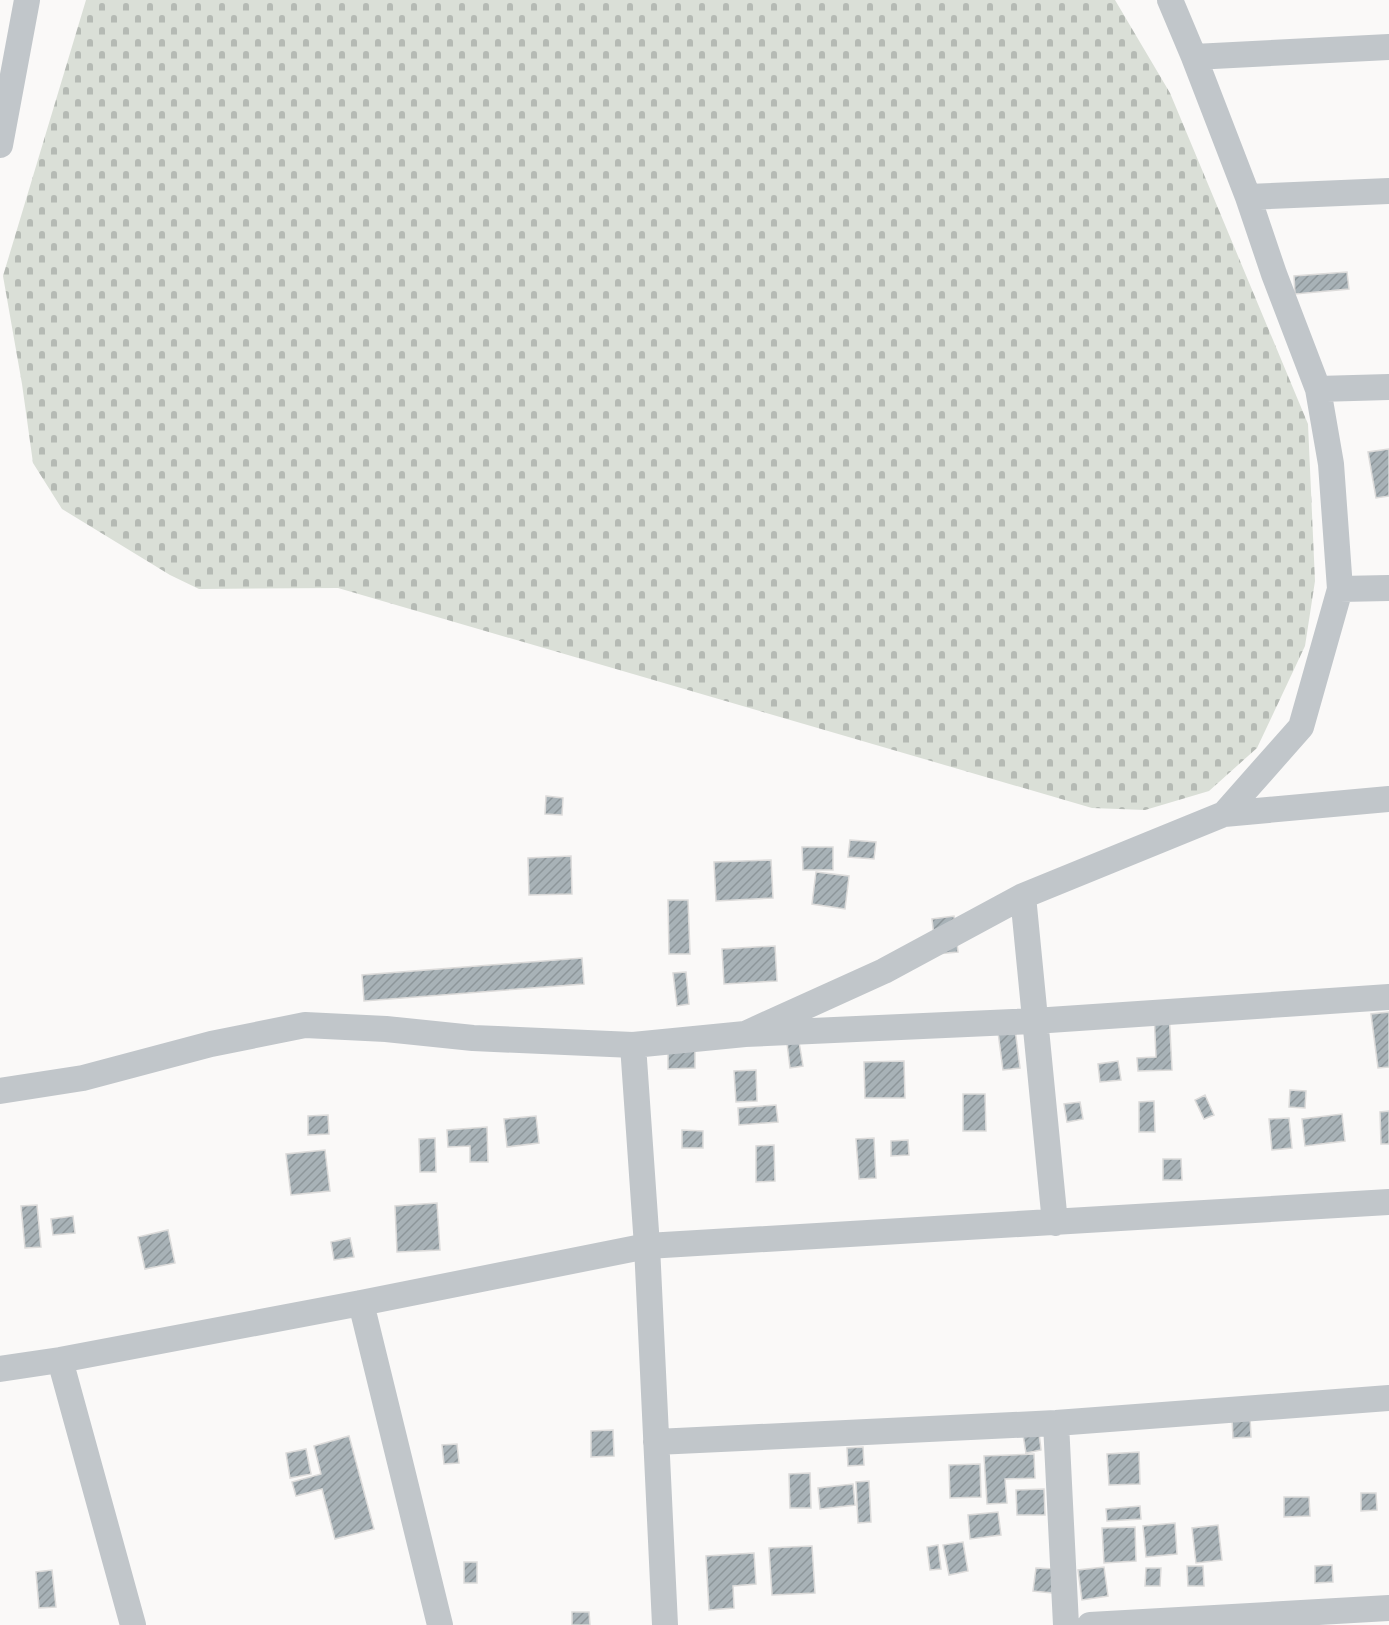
<svg xmlns="http://www.w3.org/2000/svg" width="1389" height="1625" viewBox="0 0 1389 1625" font-family="Commissioner,sans-serif">
  <defs>
    <pattern id="cemetery-stones" width="16" height="16" patternUnits="userSpaceOnUse" patternTransform="scale(1.5)"><rect width="16" height="16" fill="#dadfd7"/><path d="M2 7V4a2 2 0 0 1 4 0v3zM10 15v-3a2 2 0 0 1 4 0v3z" fill="#b5bab4"/></pattern>
    <pattern id="building-hatch" width="6" height="6" patternUnits="userSpaceOnUse" patternTransform="scale(1.5)"><rect width="6" height="6" fill="#a8b2b7"/><path d="M-1 1l2-2M0 6l6-6M5 7l2-2" fill="none" stroke="#8d969a"/></pattern>
  </defs>
  <rect width="100%" height="100%" fill="#faf9f8"/>
  <path fill="url(#cemetery-stones)" d="M86,0H1115L1170,93L1308,424L1315,581L1305,646L1257,748L1209,791L1145,810L1092,808L338,588L199,589L170,575L62,509L33,463L22,384L3,276Z"/>
  <path fill="url(#building-hatch)" stroke="#dcdbda" stroke-width="1.5" d="M1347,272L1349,289L1295,294L1294,276Z
    M1389,449V496L1376,498L1368,452Z
    M546,796L563,798L562,815L545,814Z
    M850,840L876,842L874,859L848,857Z
    M802,847H833V870H803Z
    M571,856L572,894L529,895L528,858Z
    M771,860L773,898L716,901L714,862Z
    M816,872L849,876L845,909L812,904Z
    M668,900H688L690,954H669Z
    M954,916L958,952L936,954L932,919Z
    M775,946L777,981L724,984L722,949Z
    M582,958L584,984L364,1001L362,975Z
    M686,972L689,1004L677,1006L673,973Z
    M1169,1011L1172,1070L1138,1071L1137,1058L1156,1057L1154,1012Z
    M1389,1012V1067L1378,1068L1371,1014Z
    M1015,1029L1020,1068L1003,1070L998,1032Z
    M799,1042L803,1066L790,1068L787,1043Z
    M695,1051V1068L668,1069V1052Z
    M904,1061L905,1098H865L864,1062Z
    M1118,1061L1121,1080L1100,1082L1098,1064Z
    M756,1070L757,1101L736,1102L734,1071Z
    M1290,1090L1306,1091L1305,1108L1289,1107Z
    M963,1094H985L986,1131H963Z
    M1205,1095L1214,1115L1204,1119L1195,1100Z
    M1154,1101L1155,1132H1139V1102Z
    M1080,1102L1083,1119L1067,1122L1064,1104Z
    M776,1105L778,1122L739,1125L738,1108Z
    M1389,1111V1144H1381L1380,1112Z
    M1342,1114L1345,1141L1305,1146L1302,1119Z
    M328,1115L329,1134L308,1135V1116Z
    M536,1116L539,1143L507,1147L504,1119Z
    M1289,1118L1292,1148L1272,1150L1269,1119Z
    M487,1127L488,1162H470V1146L448,1147L447,1130Z
    M682,1130L703,1131V1148H682Z
    M435,1138L436,1172H420L419,1139Z
    M874,1138L876,1178L859,1179L856,1139Z
    M908,1140L909,1155L891,1156V1141Z
    M774,1145L775,1181L756,1182V1146Z
    M325,1150L330,1191L291,1195L286,1154Z
    M1163,1159H1181L1182,1180H1163Z
    M437,1203L440,1250L397,1252L395,1206Z
    M37,1205L41,1247L25,1248L21,1206Z
    M73,1216L75,1233L53,1235L51,1219Z
    M168,1230L175,1263L145,1269L138,1237Z
    M350,1238L354,1257L334,1260L331,1242Z
    M1250,1417L1251,1437L1233,1438L1232,1418Z
    M613,1430L614,1456L591,1457V1431Z
    M1039,1433L1041,1450L1026,1453L1023,1435Z
    M349,1436L374,1529L335,1539L322,1489L296,1496L292,1482L321,1474L314,1446Z
    M457,1444L459,1463L444,1464L442,1445Z
    M863,1447L864,1465L848,1466L847,1448Z
    M306,1449L311,1474L290,1478L286,1453Z
    M1139,1452L1140,1484L1109,1485L1107,1454Z
    M1034,1454L1035,1478L1005,1479L1007,1503L987,1504L984,1456Z
    M980,1464L981,1497L950,1498L949,1465Z
    M810,1473L811,1508H790L789,1474Z
    M869,1481L871,1522L858,1523L856,1482Z
    M853,1484L855,1505L820,1509L818,1488Z
    M1044,1489L1045,1515H1017L1016,1490Z
    M1361,1493H1376L1377,1510L1361,1511Z
    M1284,1497H1309L1310,1516L1284,1517Z
    M1140,1506L1141,1519L1107,1521L1106,1509Z
    M998,1512L1001,1535L970,1539L968,1515Z
    M1175,1523L1177,1554L1146,1557L1143,1526Z
    M1218,1525L1222,1560L1196,1563L1192,1528Z
    M1135,1527L1136,1561L1104,1563L1102,1528Z
    M963,1542L968,1571L949,1575L943,1545Z
    M938,1545L941,1569L930,1570L927,1547Z
    M812,1546L815,1593L772,1595L769,1548Z
    M754,1553L756,1584L733,1586L734,1608L709,1610L706,1556Z
    M464,1562H477V1583H464Z
    M1332,1565L1333,1582L1315,1583V1566Z
    M1187,1566H1203L1204,1586H1188Z
    M1104,1567L1108,1596L1082,1600L1078,1570Z
    M1036,1568L1054,1569L1052,1593L1033,1591Z
    M1146,1568H1161L1160,1586H1145Z
    M52,1570L56,1607L39,1608L36,1572Z
    M572,1612H589L590,1625H572Z"/>
  <g fill="none" stroke-linecap="round" stroke-linejoin="round">
    <path stroke="#c1c6ca" stroke-width="26" d="M1194,57L1389,47
      M0,145L27,0
      M1248,197L1389,191
      M1318,389L1389,387
      M1340,589L1389,588
      M1224,814L1389,799
      M1023,896L1055,1223
      M745,1034L884,971L1023,896L1224,814L1301,727L1340,589L1331,464L1318,389L1274,274L1248,197L1194,57L1170,0
      M633,1045L647,1246L665,1625
      M0,1091L83,1078L211,1044L305,1025L386,1029L473,1038L633,1045L745,1034L1034,1021L1389,997
      M361,1303L440,1625
      M60,1360L133,1625
      M0,1369L60,1360L361,1303L647,1246L1389,1202
      M1056,1423L1066,1625
      M656,1442L1056,1423L1389,1398
      M1090,1625L1389,1608"/>
  </g>
</svg>
